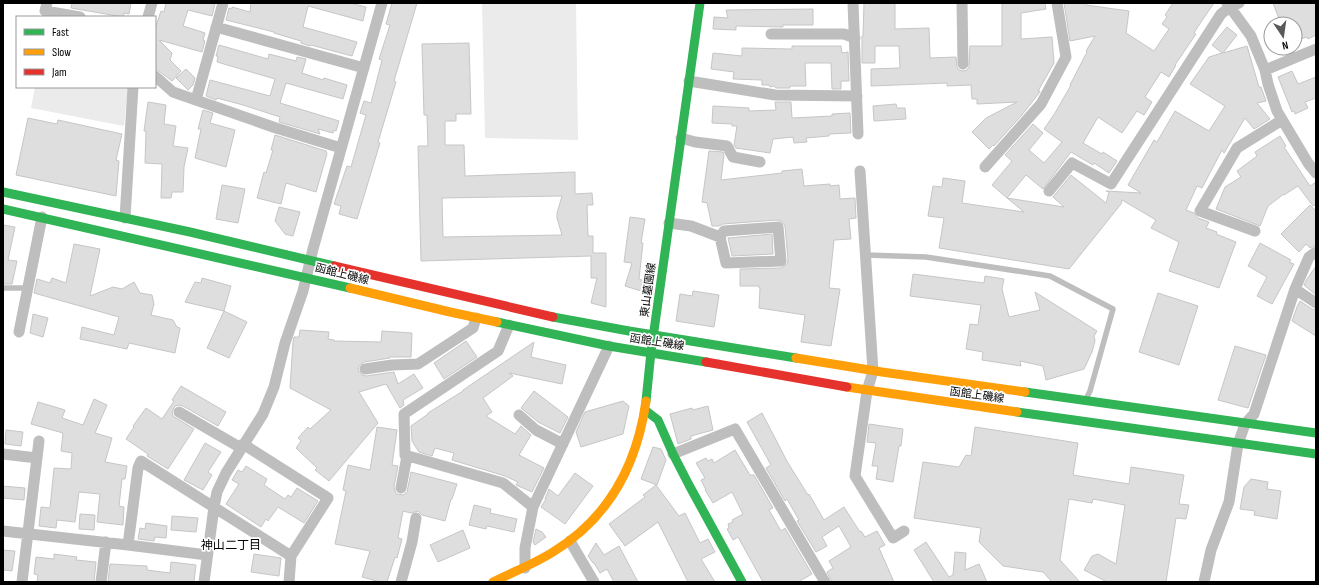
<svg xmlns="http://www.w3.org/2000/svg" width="1319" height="585" viewBox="0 0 1319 585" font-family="'Sofia Sans Condensed','Noto Sans JP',sans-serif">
  <rect width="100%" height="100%" fill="#fff"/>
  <path fill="#ebebeb" d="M482,3H576L578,140L485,138Z
    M35,87H128L124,126L31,108Z"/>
  <path fill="#dedede" stroke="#c6c6c6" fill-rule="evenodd" d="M72,3H131L129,14L124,13L123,17L71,8Z
    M166,3H210L215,4L212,16L188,10L183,26L205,33L203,40L205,41L202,52L159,40L172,53L170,60L181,71L172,81L155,68V29L161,11L164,12Z
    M251,3H350L366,7L363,21L308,6L303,27L357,42L352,56L311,45L310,46L301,43V41L274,33V32L226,20L229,8L232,9V7L250,12Z
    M392,3H417L394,81L396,82L378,142L380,143L357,219L339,214L341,206L334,204L347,166L351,167L366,115L360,113L364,101L371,103L382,60L379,59L390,25L386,24Z
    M864,3H895V29L929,28L930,58L956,57L957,67L959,70L963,71L967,70L969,67L970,46H1002V3H1045L1046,9L1021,13V39L1052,37L1054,63L1038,91H1040L1039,93L1022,115L994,146L993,145L989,149L972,132L986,118L1017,102L977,104V99H972L971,85L947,86V83L871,86V69L900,68L899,46H875V63H862V36H863Z
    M1064,3H1086V5L1129,11L1126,33L1154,51L1169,29L1162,24L1167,17L1165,15L1173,3H1214L1197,28L1194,33L1196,34L1175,65H1176L1169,77L1161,72L1145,97L1152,102L1144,115L1137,111L1122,133L1098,117L1083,143L1102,154L1103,152L1117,161L1109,173L1094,163L1093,165L1071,152L1043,189L1026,175L1007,198L992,185L1012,161L1005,155L1033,124L1043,133L1029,150L1044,163L1062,142L1044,129L1055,113L1071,85H1070L1087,52L1086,51L1095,36L1070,41Z
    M1273,3H1316V35L1308,39L1307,37L1295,41V24H1281Z
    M813,9V25H783V27L736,26V30L713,29L714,17L728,18L726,10Z
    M1227,27L1237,35L1223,53L1247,46L1259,87H1261L1266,101L1257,103L1270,119L1254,129L1245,118L1224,153L1222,150L1202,188L1197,186L1186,210L1194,213L1198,218L1209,222L1206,228L1217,232L1216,234L1236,242L1219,288L1169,271L1179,242L1151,228L1156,220L1122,200L1121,204L1069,269L939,248L944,218L928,216L933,186L942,187L943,178L965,181L962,203L1024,212L1007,198L1064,207L1053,197L1071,175L1106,203L1109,192L1106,191L1141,193L1128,185L1154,140L1157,142L1175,111L1209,131L1225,106L1190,84L1209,57L1222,53L1212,45Z
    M469,43L471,114H456V121H445V145H464L465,176L575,172V194L592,193L593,205H587L588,236H593V253H606V307L591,303L597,278H591V256L421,261L418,146H428L427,115H424L422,44ZM562,196L557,213V218L562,235L443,237L442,198Z
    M219,45L268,59L269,54L296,61L297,57L306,59L302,73L323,80L324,78L347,85L343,99L286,83L280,103L339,121L336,131L334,130L333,133L318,129L320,134L279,122L280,117L243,105L217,98L216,100L206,96L210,80L270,96L275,79L217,62L218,56H216Z
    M792,46H841L842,53L848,52L849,81H841V89H832L831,63H805L806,86H790V88H776L774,86L770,87L769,85H762V80L733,79L734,72L711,69L713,53L742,56V48L792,49Z
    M186,69L195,78L193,85L188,90L176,78Z
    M1292,71L1298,84L1316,77V98L1305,102L1308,108L1295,114L1294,111L1292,112L1278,77Z
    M148,102L166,105L164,124L176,126L173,146L188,148L184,167L183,192H172L171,198H161L162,164L145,163L146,131H144Z
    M775,102H791L792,118L832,116V114L850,113L851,133L829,134V136L806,138L807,142L794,143L793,137L773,139L770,153L736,148L734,145L737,126H732V124L712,123L713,106L749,108V111L776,110Z
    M896,104L897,108H905L906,119L874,121L873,106Z
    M203,110L213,113L210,123L235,130L226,167L195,158L201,129H198Z
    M28,118L57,124L58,120L122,134L116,160L119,161L116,196L16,175Z
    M275,135L326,151L327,154L316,192L286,183L281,204L257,198L264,172L266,173L273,150H271Z
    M1280,136L1286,146L1284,147L1310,186L1316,182V204L1313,206L1298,186L1284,195V194L1268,206L1260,226L1216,209L1225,187L1241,177L1237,171L1257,156L1255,152Z
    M709,151L723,152L724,155L721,180L782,173V171L802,169L804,186L830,184V186L839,185L840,199L855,198L856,218L849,219L851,239L834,240L829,288L840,289L831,346L801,342L805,315L759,308L760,288H759V286H740V269L781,268L787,264L788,260L785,226L781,221L777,220L723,224L719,226H712L707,203L702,202Z
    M222,185L245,189L238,223L216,219Z
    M1310,205L1316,211V245L1310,248L1306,244L1299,252L1281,234Z
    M279,207L300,212L293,236L285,234L275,221Z
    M630,217L645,219L641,243H643L639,279L644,281L641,291L625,286L632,263L624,262Z
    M3,225L15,227L8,260L17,261L12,284H3Z
    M772,234L773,254L732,256L728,238Z
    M1260,243L1291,260L1289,262L1294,264L1272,304L1257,296L1267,277L1248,266Z
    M74,244L100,249L90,296L113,287L122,289L134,282L140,293L152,295L154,304L151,315L173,320L177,327L180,328L175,353L129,343L127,349L80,339L82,327L114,335L119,317L34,293L37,279L50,283L52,278L66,283Z
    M1316,266V295L1304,285L1307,279Z
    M913,274L984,283L985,276L1004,279L1002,289L1009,317L1040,310L1035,292L1097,331L1094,336L1095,341L1092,352L1084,369L1046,380L1043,366L1020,361L1021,366L982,360L983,352L966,349L970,324L978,325L981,305L910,296Z
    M202,278L231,286L224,311L185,302L195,282L201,283Z
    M693,291L719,295L714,327L676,321L680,294L692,296Z
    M1158,293L1198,306L1179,365L1139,352Z
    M1300,301L1312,309L1316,310V336L1292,321L1297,307Z
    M224,311L247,322L229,358L207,348Z
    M33,314L48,318L43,337L30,333Z
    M300,330L329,332L328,339L334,340V341L381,342L382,331L412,333L411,357H389L390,358L364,362L359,366L358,370L362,375L366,376L394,372L398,384L414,374L423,388L403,400L404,405L400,408L386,384L359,392L378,423L329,481L315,470L317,468L296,448L301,441L298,438L308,427L310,429L331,410L290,388L293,342L294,337H299Z
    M466,341L477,357L444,379L434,363Z
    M534,342L531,357L566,365L562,384L509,373L513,376L483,398L492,412L486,416L515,434L521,426L531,435L519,455L544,468L532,492L516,485L518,482L505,476L452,460L454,453L435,448L432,456L419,452L412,441L411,426L428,414V413L463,391V390Z
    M1235,346L1266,355L1248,408L1218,400Z
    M181,386L226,412L218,426L183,406L179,405L175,406L172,412L173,416L194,429L168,469L147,456L148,454L126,439L134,427L133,426L146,408L162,419L174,401L172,400Z
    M534,391L568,417L560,433L538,422L521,408Z
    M94,399L107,405L95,433L112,438L105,462L127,466L125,479H122L119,506L124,507L123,525L97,522L100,494L79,492L75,522L57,520L56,528L39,526L41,507L50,508L54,468L71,469L72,453L61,451L63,433L31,424L38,402L65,410L62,418L83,425Z
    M623,401L629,406L623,434L581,447L576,432L585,412Z
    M708,406L713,430L691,436V439L678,444L670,414L692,408L693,410Z
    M762,413L788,463L808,495L809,494L824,520L844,507L860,532L861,531L865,537L877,531L885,545L879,548L894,582H832L827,572L833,568L829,561L851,547L839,526L822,537L827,546L816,552L797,521L799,520L787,499L785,501L766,468L771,465L747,422Z
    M869,424L903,429L901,446H899L893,482L876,479L878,466H872L876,443L867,442Z
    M377,427L397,430L392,465L398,466L394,487L395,491L397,494L403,495L407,492L411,472L457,484L452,499H451L445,521L422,515L418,511L411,513L403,511L398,538L402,539L397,558L395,557L387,582H380L362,577L370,551L335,544L346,491L343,490L348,465L370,470Z
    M975,427L1078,443L1073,475L1129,484L1131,467L1184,475L1179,504L1189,505L1186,519L1176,518L1166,582H1107L1084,570L1092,556L1098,554L1116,564L1125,505L1093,499L1092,503L1069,499L1060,560L1080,582H1052L1043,572L1003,566L979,542L981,528L914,518L923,462L959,467L966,455L971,456Z
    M6,430L23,432L21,446L5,444Z
    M205,443L221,452L208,472L212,475L203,490L184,480Z
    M653,447L661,449L666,460L657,485L641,479Z
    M735,450L750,475H754L773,508L769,510L781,531L785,528L812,574L798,582H763L738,537L733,540L727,529L729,528L728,524L733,522L732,520L743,514L732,492L713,503L705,490H706L701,480L705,478L696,463L706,458L708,461L712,459L714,463Z
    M246,466L267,479L264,485L285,499L288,495L291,497L297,488L318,501L304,523L278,507L268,521L266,519L261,527L226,504L239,484L232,480L238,470L242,472Z
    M575,473L593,486L565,524L541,507L546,499H545L549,489L558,496Z
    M1251,479L1268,482L1267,489L1281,491L1277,519L1254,515L1255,511L1240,509L1244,487Z
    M656,485L679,516L685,513L700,543L708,539L715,552L701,559L715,582H688L658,522L625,546L609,524L645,497L643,495Z
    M3,486L25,488L24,500L3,498Z
    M474,505L491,509L490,513L517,519L514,532L487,526L486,529L469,525Z
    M80,514L95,515L94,530L79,529Z
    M172,516L198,518L196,532L171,530Z
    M146,523L167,526L166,538L155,537L154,541L138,539L140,528L145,529Z
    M536,529L542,532L546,537L535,545L533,542Z
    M463,530L470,548L438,562L430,545Z
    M926,542L949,577L953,575L955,552L966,553L965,570L979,564L987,582H934L914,550Z
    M596,543L604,555L619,546L638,582H614L607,569L600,573L594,563H593L588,556Z
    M3,550L15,551L12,571L3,570Z
    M54,554L77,557L76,560L96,562L94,582H37L38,575L34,574L36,557L54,559Z
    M254,554L281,558L279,576L251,572Z
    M171,562L196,565L194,582H108L110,564L147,566V570L170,573Z"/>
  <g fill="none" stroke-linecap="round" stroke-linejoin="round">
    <path stroke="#bebebe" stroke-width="5.5" d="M866,255L926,257L1050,276L1113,309L1090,391L1086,399
      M3,288H27"/>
    <path stroke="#bebebe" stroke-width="11" d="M47,3L45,11L80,17
      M853,3L858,134
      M962,3L963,64
      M1227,3L1251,36L1265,70L1268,84L1277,111L1308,163L1316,173
      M148,17L152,3
      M216,27L364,68
      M771,34H844L855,38
      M1265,70L1316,49
      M155,76L173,92L276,128L341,148
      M689,81L775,95L857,96
      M196,100L223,3
      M681,138L695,142L727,146L733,157L760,162
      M985,167L1041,104L1066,57L1057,3
      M860,171L873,371L867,391L855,476L893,538L904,531
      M1049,191L1072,163L1111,184L1221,14L1230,7L1239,3
      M125,218L133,87
      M669,223L691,226L720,237L724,231L778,227L781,261L726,263L720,237
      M1255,231L1200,211L1237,148L1282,120
      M1295,289L1316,303
      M509,325L498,351L404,414L405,455L503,483L533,507
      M19,332L42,217
      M365,369L392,365L418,364L473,328L476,318
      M179,412L241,448
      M519,415L536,430L563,444
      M243,444L328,498L291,556L289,582
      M3,454L37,458
      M673,454L735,429L825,582
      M401,488L407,456
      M3,531L128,545L207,555
      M570,541L594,582
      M128,545L138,468L141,461L291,556
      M525,568V548L533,507L609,346
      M22,582L39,441
      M101,582L106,542
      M204,582L214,507L217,492L226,473L263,414L274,387L285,343L303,291L313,249L382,3
      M401,582L412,542L416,518
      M1204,582L1211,550L1229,502L1238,444L1245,424L1254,414L1295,289L1309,257L1316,252"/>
    <path stroke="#30b455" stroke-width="9" d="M3,192L190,232L334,266
      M3,209L350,288
      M553,317L629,331L796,358
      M497,322L609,346L706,362
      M1025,392L1316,433
      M646,401L651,352L700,3
      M645,410L658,420L673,454L689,485L742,582
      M1017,412L1316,454"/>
    <path stroke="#ff9f0a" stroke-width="9" d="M350,288L450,312L497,322
      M796,358L882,372L1025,392
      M847,387L1017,412
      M493,582C513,572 534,564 553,552C609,518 637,465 646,401"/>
    <path stroke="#e5322d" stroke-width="9" d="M334,266L553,317
      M706,362L847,387"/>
  </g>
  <g text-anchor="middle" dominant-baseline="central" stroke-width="3.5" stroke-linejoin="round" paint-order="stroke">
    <g font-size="11" fill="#000" stroke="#fff">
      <text transform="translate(342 274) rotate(14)">函館上磯線</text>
      <text transform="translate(648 290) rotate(-82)">東山墓園線</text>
      <text transform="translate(657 342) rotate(9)">函館上磯線</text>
      <text transform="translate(977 395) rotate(8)">函館上磯線</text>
    </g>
    <g font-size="12" fill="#000" stroke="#fff">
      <text x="231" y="545">神山二丁目</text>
    </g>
  </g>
  <rect width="1319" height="585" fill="none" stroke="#000000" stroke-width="8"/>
  <rect x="16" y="16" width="140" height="72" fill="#ffffff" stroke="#999999"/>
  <rect x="24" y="29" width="20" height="6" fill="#30b455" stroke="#999999"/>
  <text x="52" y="36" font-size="12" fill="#000000">Fast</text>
  <rect x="24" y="49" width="20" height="6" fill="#ff9f0a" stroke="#999999"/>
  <text x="52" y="56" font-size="12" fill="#000000">Slow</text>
  <rect x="24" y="69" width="20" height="6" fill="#e5322d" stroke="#999999"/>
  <text x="52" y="76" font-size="12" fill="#000000">Jam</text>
  <g transform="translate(1283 36) rotate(167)"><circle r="19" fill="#ffffff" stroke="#999999"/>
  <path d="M0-3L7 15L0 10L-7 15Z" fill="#595959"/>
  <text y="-6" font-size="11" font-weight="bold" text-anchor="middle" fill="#000000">N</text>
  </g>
</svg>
